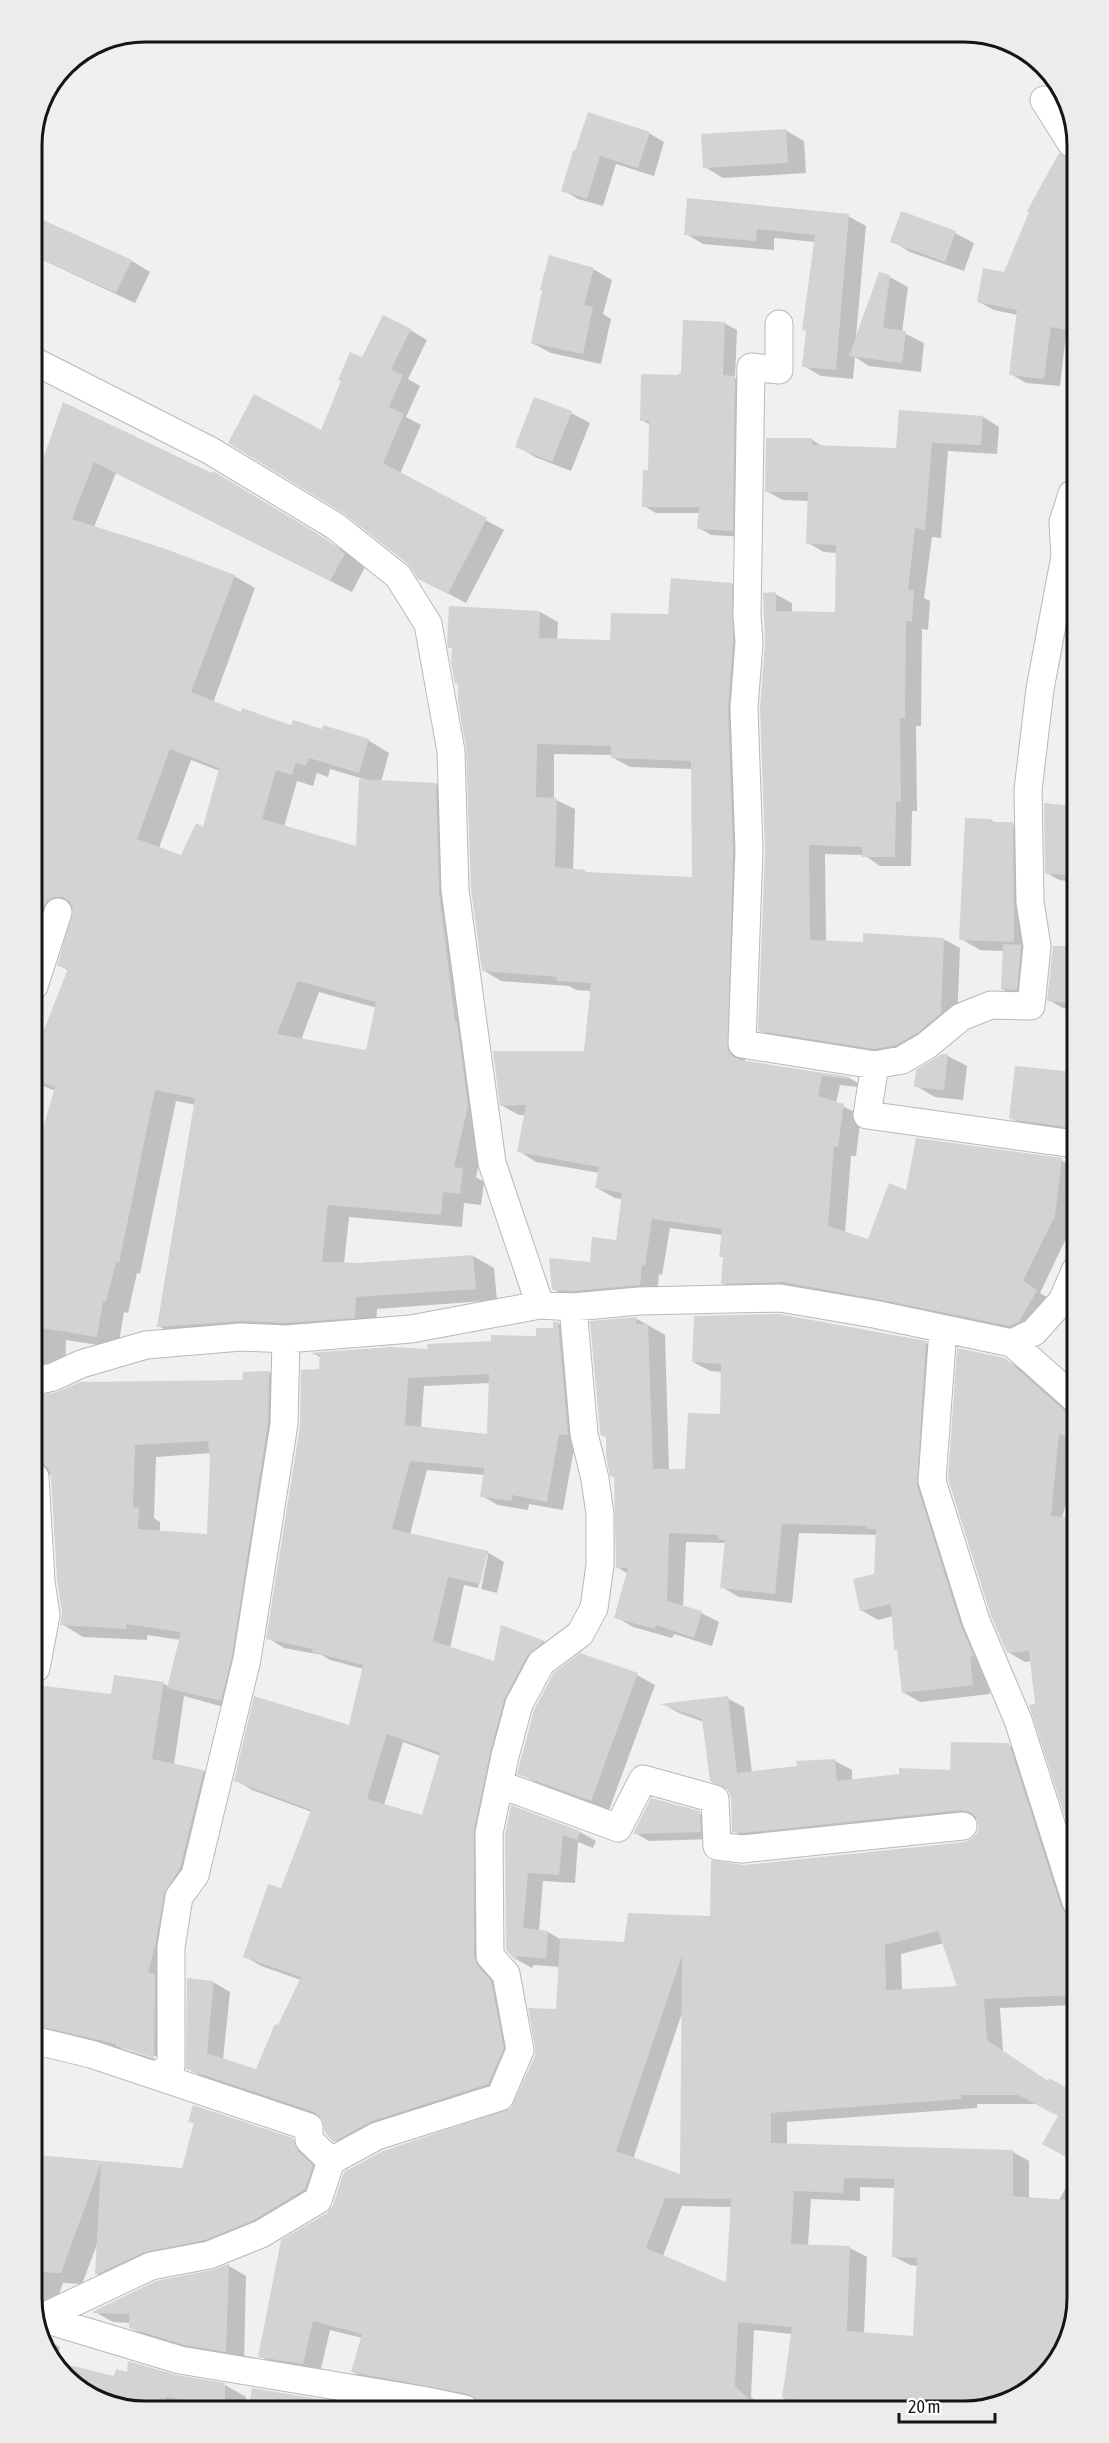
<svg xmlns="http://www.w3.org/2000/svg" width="1109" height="2443" viewBox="0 0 1109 2443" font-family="'Asap Condensed',sans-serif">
  <rect width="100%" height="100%" fill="#f1eff2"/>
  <path fill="#0003" fill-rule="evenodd" d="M785,130L804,141L806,173L723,178L705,167Z
    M649,133L664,142L654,176L616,164L603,206L578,199L563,190L574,153Z
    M1072,163V336L1066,334L1060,386L1026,383L1011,374L1018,315L994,310L979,302L1005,274Z
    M848,216L866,226L856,336L890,277L908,287L902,332L924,343L921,372L869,366L855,357L853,379L821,376L804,366L808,332L803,329L816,242L774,238V250L703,244L686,234Z
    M34,217L132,261L150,272L135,303L32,255V222Z
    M955,233L974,243L964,271L910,252L892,241Z
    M593,269L612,280L603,314L611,319L601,364L551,353L532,343Z
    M724,323L737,330L735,378L747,385L745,537L711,535L699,528L700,513H656L644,506L650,471L651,425L641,420Z
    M410,330L427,340L408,379L420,386L406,417L421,425L400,474L504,530L466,603L438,588L321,432L363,359Z
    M64,404L235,485L347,553L365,567L352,592L116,473L94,527L234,576L255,588L213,703L242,714L292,727L368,740L389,753L381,782L436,784L457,797L489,1118L476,1177L484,1182L481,1205L464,1203L462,1227L349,1217L344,1264L473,1256L494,1268L497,1300L377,1309L376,1329L180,1339L159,1326L196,1105L176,1101L140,1274L137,1273L128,1313L124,1312L118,1348L66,1340L65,1375L41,1389V1397L243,1381L244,1373L269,1372L290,1385L242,1712L184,1696L174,1765L204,1771L225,1783L184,1906L176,2068L37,2032L36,1684L41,1687L113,1695L163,1683L169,1687L181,1640L147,1635V1640L83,1637L62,1624L63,1613L53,1475H49L42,1483L35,1545L34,1162L55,1091L34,1082V1027L45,1031L69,971L59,965L75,909L68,913L34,962L33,798L56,737L33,728V492ZM191,760L220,771L204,829L182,856L159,848ZM330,769L367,780L357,848L284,827L297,781L313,786L317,773L328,777ZM319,992L377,1008L368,1051L301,1040ZM211,1453L209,1535L160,1532V1522L154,1518L156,1457ZM118,2045L163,2058L162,2061L123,2049Z
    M571,413L590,423L571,471L535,457L517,446Z
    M983,417L999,427L997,454L948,451L941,538L932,537L924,598L930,601L928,630L922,629L921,726H916L917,811H912L911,866H880L864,855L825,854L826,942L864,944L943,939L960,948L957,1022L892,1058L776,1039L760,1030L775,594L792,603V612L837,613V553L824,552L808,543L809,501L783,500L766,491L812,440L824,447L898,449Z
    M731,584L749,595L751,861L745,1062L849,1078L867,1088L840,1085L836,1103L861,1115L856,1156H851L845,1233L869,1241L907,1192L1061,1160L1074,1167L1072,1226L1040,1293L1054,1301L1028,1336L740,1293L723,1283V1235L670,1228L662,1275L659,1274L657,1295L571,1299L553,1289L591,1263L617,1242L623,1199L615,1198L597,1188L600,1173L536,1162L519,1151L526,1115H519L501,1105L586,1053L591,991L576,990L569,986L501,981L483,970L468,748L453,649L450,647L451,607L540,612L558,622L557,640L612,641ZM554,754L613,755L612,757L630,767L693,769V879L589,873L573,870L575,809L554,799Z
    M1046,805L1073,807L1074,882L1059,880L1047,873Z
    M967,820H991L997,824H1012L1031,835L1021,999L1002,989L1004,951L980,950L961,939Z
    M1066,948L1074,953V1009L1063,1008L1049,1000Z
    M942,1055L948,1056L967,1066L963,1100L935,1097L916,1086Z
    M1017,1068L1074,1074V1134L1027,1127L1011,1118Z
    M637,1319L665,1335L669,1471H686L721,1415L722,1372L710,1371L693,1362L926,1343L943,1352L934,1496L987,1666L990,1694L920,1702L903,1692L899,1651L895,1649L893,1616L878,1620L861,1610L876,1575L878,1535L799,1533L792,1603L739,1597L722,1587L726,1543L686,1542L683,1607L701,1613L719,1622L712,1646L674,1634L672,1638L633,1627L616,1617L628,1574L617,1567L616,1478L608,1438L602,1435Z
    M558,1323L575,1333V1443L563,1510L529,1504L528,1510L498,1505L482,1496L485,1475L427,1470L410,1534L487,1552L504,1562L497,1593L481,1589L488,1555H485L478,1588L464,1585L450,1648L495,1663L502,1627L544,1642L559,1651L506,1763L490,1967L520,2058L505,2093L351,2150L334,2140L322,2118L204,2078L188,2068L213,1982L230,1992L223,2060L256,2071L301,1980L261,1966L244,1956L282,1890L312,1812L252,1790L236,1780L350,1727L364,1669L330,1660L322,1655L284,1648L268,1638L321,1371L322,1358L314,1354L390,1348L429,1351L538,1338L555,1329ZM490,1383L488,1436L421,1428L424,1386ZM403,1742L441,1756L423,1817L384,1805Z
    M1004,1359L1022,1369L1075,1417L1072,1482L1062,1518L1075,1519L1076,1847L1031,1706L1037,1705L1032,1661L1025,1662L1008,1652Z
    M637,1675L655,1685L609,1810L537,1783L519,1773Z
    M727,1698L744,1707L752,1773L835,1761L852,1770V1781L952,1771L1008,1745L1025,1754L1076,1915L1077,2005L1000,2008L1003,2052L1049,2082L1073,2093L1077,2091V2162L1044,2143L1060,2116L1037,2104H977V2108L787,2122V2145L1013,2152L1029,2161V2198L1059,2200L1077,2168V2299L1058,2362L1001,2405L799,2407L783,2398L792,2334L754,2330L751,2397L762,2407L482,2409L480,2401L370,2381L353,2372L362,2338L330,2330L320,2373L277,2366L260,2356L512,2110L557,2011L560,1967L534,1965L532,1968L516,1959L507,1949L512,1807L580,1832L596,1841L593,1848L578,1842L575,1883L543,1881L539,1931L548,1932L560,1939L626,1943L712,1918L744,1866L965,1843L974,1840L979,1832L978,1819L760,1842L750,1841L734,1831L732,1798L704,1722L679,1713L665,1705ZM944,1943L959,1987L902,1990L901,1954ZM682,2013V2176L633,2159ZM860,2187L895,2188L893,2256L910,2265L918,2266L915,2337L864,2334L867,2257L850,2248L808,2246L811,2199L860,2201ZM682,2206L732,2207L728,2284L663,2256Z
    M699,1813L714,1821V1839L649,1841L635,1833Z
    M37,2120L43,2124L37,2145Z
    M190,2121L293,2140L314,2152L326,2201L118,2286L97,2274L98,2242L82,2284L63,2283L51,2316L44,2324V2338L60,2347L55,2360L38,2335L37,2157L183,2169L195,2124Z
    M229,2266L246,2276L244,2361L203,2354L148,2338L130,2327L131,2323L113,2322L95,2312Z
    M58,2364L115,2378L129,2374L175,2377L225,2385L246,2397V2410L205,2411L188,2408L187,2411H137L75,2388Z"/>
  <path fill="#d4d2d5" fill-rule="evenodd" d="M588,112L650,132L638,168L600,156L587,199L561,191L573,151H575Z
    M786,129L788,163L703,168L701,134Z
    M1059,153L1072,159V331L1051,327L1044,379L1009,375L1017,310L977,302L983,268L1004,272L1029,212L1027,211Z
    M687,198L849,214L836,370L802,367L806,330H802L815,235L757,229L756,241L684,235Z
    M901,211L956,231L945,262L890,242Z
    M32,215L132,260L116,293L32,255Z
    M549,255L594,268L584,305L593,307L583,354L531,343L542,291L540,290Z
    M879,272L890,275L883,328L906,331L902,363L849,356Z
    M383,315L411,329L391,369L403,375L389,407L404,414L383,463L487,518L448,594L418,579L408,564L343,513L228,443L254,394L321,430L341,381L338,380L350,352L362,357Z
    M683,320L725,322L723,375L735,376L733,531L697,529L699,507H642L643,470H648L649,421H640L641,374L678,375L681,372Z
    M534,397L572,411L552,462L515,447Z
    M63,402L212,473L213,471L326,539L345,554L330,581L94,462L72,519L163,548L235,575L191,692L241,712L242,708L291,725L293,720L322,729L323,725L369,739L359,773L309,758L306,766L296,762L292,775L276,770L262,819L356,846L359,779L436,783L439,892L455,1022H457L468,1106L454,1167L463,1168L460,1194L443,1192L441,1215L328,1205L322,1262L362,1263L473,1255L476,1289L356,1297L355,1318L286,1323L240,1321L157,1327L195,1098L155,1090L119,1263L116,1262L106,1302L103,1301L97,1337L35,1327V1156L55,1087L34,1080V1055L68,969L57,966L73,909L70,902L63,897H55L48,900L43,907L34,935L33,488ZM170,749L219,768L203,827L196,823L181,855L137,839ZM298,981L376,1002L366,1050L277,1034Z
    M899,410L983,416L981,445L932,443L925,530L915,528L908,590H914L912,621H906L905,718H900L901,802H896L895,857H862V847L809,845L810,940L863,942V933L944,938L941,1013L917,1033L896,1045L875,1049L758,1031L765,851L760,708L765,643L763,593L776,592V611L835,612L836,545L806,544L808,492H765L766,438H812V445L896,448Z
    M671,578L732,583L733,642L728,709L733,850L728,1050L732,1056L740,1060L850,1077V1079L822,1076L818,1096L844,1104L838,1147H834L828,1226L868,1239L889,1183L906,1190L916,1138L1062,1158L1055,1216L1023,1281L1037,1290L1019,1322L1010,1326L877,1299L783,1282L721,1284L723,1257H719L722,1229L652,1219L645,1266L642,1265L640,1285L573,1291L552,1290L549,1258L590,1262L592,1237L616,1240L622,1193L595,1188L599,1167L517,1152L526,1105L500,1106L493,1051H584L591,983L556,981L557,977L482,971L471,889L466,748L458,701V684L455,683L451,663L452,648H448L447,643L449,606L540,611L539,638L610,640L611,613L668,614ZM537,744L611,746V758L691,761L692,877L585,872L586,870L555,867L557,798L536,797Z
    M1044,803L1073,806L1074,875L1045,874Z
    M965,818L991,819V822H1013L1014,942L959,940Z
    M1003,944L1021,945L1017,990L1001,989Z
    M1053,946H1066V953H1074V1003L1047,1001Z
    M942,1054H948L944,1090L914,1087L916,1070Z
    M1015,1066L1074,1072V1128L1009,1119Z
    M779,1314L926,1341L917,1485L961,1626L974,1656L970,1657L973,1685L902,1693L897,1650H894L891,1604L860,1611L853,1579L874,1574L876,1529H867V1526L782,1524L775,1594L720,1588L725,1540L718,1539V1535L669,1533L667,1601L702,1611L694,1638L656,1625L655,1629L614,1618L628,1568H616L614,1477L610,1476L606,1456V1436H601L600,1431L590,1321L637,1317L636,1324H648L653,1469H685L688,1413L720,1414L721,1364L692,1362L694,1316Z
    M553,1322H558L568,1435L559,1434L547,1502L512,1495V1501L480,1497L484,1468L410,1461L392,1529L488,1551L480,1584L448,1577L433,1641L494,1661L501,1625L545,1641L527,1656L504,1700L490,1753L474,1830V1956L478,1966L491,1981L504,2048L488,2084L372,2121L334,2142L325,2133L322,2118L314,2112L186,2069L187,1978L214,1981L207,2053L256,2069L275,2024L278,2025L301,1977L243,1957L268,1884L281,1888L311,1810L234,1781L254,1696L349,1725L363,1665L312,1652L313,1649L266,1639L300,1426L301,1370L319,1369L320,1355L309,1353L390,1347L428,1349L427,1344L491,1341V1335L536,1336V1328H553ZM489,1374L487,1434L405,1425L408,1378ZM387,1734L440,1753L422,1815L367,1799Z
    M957,1348L1005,1358L1065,1411L1072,1414L1065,1436L1059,1434L1051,1516L1075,1518L1076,1851L1029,1705L1035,1704L1029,1651L1007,1653L991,1616L948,1479Z
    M269,1371L268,1423L232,1656L221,1701L167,1688L181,1632L126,1624V1629L60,1625L62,1613L57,1580L51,1476L48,1468L39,1462L35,1396L57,1392L80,1382L242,1380L243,1372ZM208,1441L210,1458L207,1534L138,1529L139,1508L133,1507L135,1445Z
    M580,1653L638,1673L591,1801L517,1774L534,1710L553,1674Z
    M114,1675L164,1682L152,1759L204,1770L180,1868L164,1894L156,1942L148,1973L155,1974L154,2058L116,2046V2044L37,2026L36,1791L41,1743L36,1742V1685L111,1694Z
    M728,1696L737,1773L797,1766L796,1761L835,1759L837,1781L899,1774V1768L950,1770L951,1742L1009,1743L1061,1907L1066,1914L1076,1917L1077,1995L984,1999L987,2040L1048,2081L1049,2078L1072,2091L1077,2082V2163L1042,2144L1058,2116L1018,2095H961V2099L771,2113V2143L1013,2150V2196L1067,2200L1077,2229L1073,2280L1077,2281V2299L1058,2362L1001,2405L839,2406L782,2398L792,2327L738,2322L735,2386L758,2407L480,2409L476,2398L468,2394L351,2372L362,2334L313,2321L303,2364L258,2357L281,2240L327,2213L333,2205L344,2172L383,2151L511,2108L535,2056V2047L528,2008L556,2009L560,1938L624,1942L628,1913L710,1916L711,1860L744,1865L965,1842L972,1839L977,1833L979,1825L976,1817L970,1812L961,1810L742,1833L732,1832L731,1798L728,1790L710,1781L702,1719L660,1704ZM938,1931L957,1986L886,1990L885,1945ZM682,1956L680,2174L616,2151ZM844,2178L894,2179L892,2257L917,2258L913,2336L847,2331L850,2246L791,2244L794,2191L843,2193ZM665,2198L731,2199L726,2282L646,2248Z
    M651,1798L700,1811L701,1832L633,1834Z
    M511,1805L580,1831L577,1840L563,1835L559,1875L528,1873L523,1928L548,1931L546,1959L518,1956L515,1960L506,1950L505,1835Z
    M193,2105L293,2138L298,2151L313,2165L305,2189L254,2220L205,2240L145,2252L95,2275L101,2163L61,2273L37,2272V2155L182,2168L194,2123L188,2122Z
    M229,2264L226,2352L184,2345L129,2328V2314L93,2313L94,2311L156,2281L212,2270Z
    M128,2361L176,2375L225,2383V2406L166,2397L162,2411H137L75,2388L57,2362L114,2376L116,2369L127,2372Z
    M252,2388L383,2410H248Z"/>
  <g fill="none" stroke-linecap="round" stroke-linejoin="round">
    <g stroke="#bab8ba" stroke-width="29">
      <path id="minor" d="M1044,100L1071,143
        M779,324V370L751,367L747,616L749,642L744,708L749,850L742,1044L875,1065L867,1115L1074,1144
        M32,360L211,451L335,526L398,576L428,624L451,751L455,890L492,1163L540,1305
        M1063,522L1072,494
        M34,986L58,912
        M875,1065L902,1060L926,1046L961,1017L991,1005L1031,1006L1037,946L1030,902L1028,790L1040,689L1065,556L1063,522L1073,524
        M943,1329L932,1481L976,1621L1018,1720L1076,1902
        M1012,1343L1075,1399
        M35,1381L53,1377L81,1364L146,1345L241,1337L286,1339L411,1329L540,1305L573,1307L639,1301L780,1298L874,1314L1012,1343L1034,1332L1062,1301L1075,1271
        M35,1477L41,1582L46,1615L36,1668
        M499,1784L618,1828L643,1779L715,1799L717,1846L742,1849L963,1826
        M37,2041L91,2054L309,2127V2140L331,2161
        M157,2075L171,2066V1947L179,1897L195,1875L247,1659L284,1424L286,1339
        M38,2317L180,2360L422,2400L465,2409
        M41,2318L151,2266L209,2255L261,2234L318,2200L331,2161L377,2136L500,2097L520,2050L506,1974L490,1956L489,1833L505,1756L519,1704L541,1663L580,1634L594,1608L600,1565V1514L595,1479L584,1434L573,1307"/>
    </g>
    <use href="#minor" stroke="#fff" stroke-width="27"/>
  </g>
  <path d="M0 0H1109V2443H0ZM145 42H964A103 103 0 0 1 1067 145V2298A103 103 0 0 1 964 2401H145A103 103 0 0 1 42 2298V145A103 103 0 0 1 145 42Z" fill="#ececec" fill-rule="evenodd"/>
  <path fill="none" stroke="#161516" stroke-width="3" d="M145 42H964A103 103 0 0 1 1067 145V2298A103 103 0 0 1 964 2401H145A103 103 0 0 1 42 2298V145A103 103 0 0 1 145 42Z"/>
  <path d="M899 2413v9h96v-9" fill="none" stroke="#161516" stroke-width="3"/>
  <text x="908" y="2413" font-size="18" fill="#161516" stroke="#ffffff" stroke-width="4.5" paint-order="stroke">20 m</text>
</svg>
